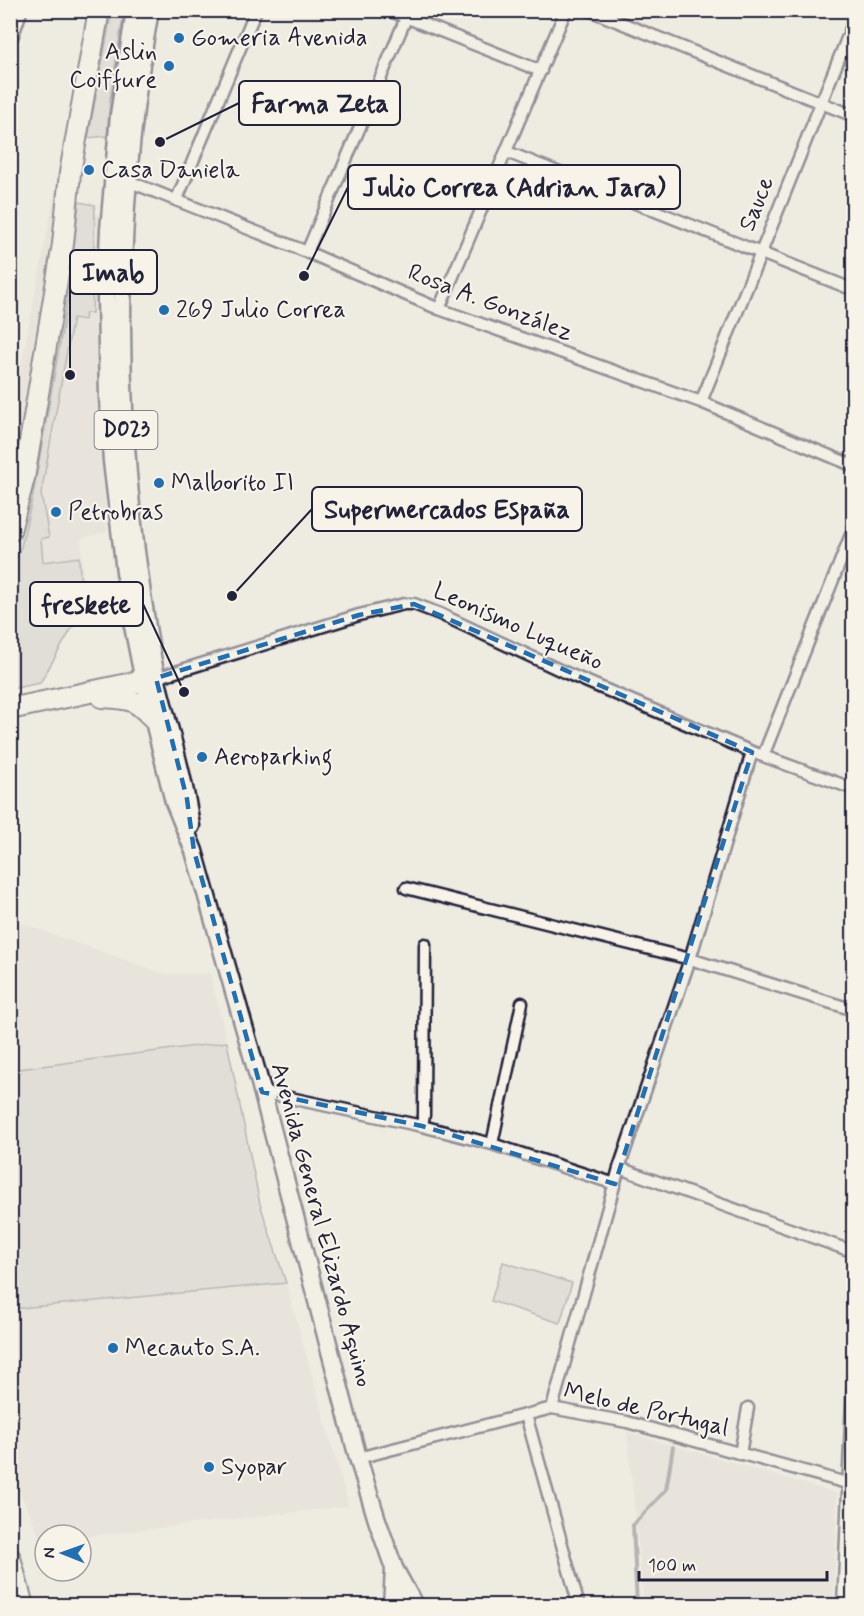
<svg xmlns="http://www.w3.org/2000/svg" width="864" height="1616" viewBox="0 0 864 1616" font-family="Mynerve,sans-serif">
  <rect width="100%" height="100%" fill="#eeebe1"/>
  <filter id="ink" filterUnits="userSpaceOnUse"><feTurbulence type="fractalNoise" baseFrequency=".0167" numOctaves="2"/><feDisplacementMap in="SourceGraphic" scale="12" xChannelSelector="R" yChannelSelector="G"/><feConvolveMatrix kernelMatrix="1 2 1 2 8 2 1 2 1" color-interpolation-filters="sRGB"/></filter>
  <g filter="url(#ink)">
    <path fill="#dfdcd4" d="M90,11H110L29,424L10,499L11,418Z
      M83,210L103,215L97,340L101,442L107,532L81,538L85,610L43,676L11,588Z
      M10,919L165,974L210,973L227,1042L11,1070Z
      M286,1283L349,1506L81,1537V1535H45V1541H41L30,1513L11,1476L10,1309Z
      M627,1432L837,1493L834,1605H620L644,1603Z"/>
    <path fill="#d1cdc9" stroke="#7a7882" stroke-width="1.5" d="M112,10L124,11L110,99L107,136L88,138Z
      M79,202L95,205L92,313H86L84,320L73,318L41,494L49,537L41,539L43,562L79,557L82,611L40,683L11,689V568L21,547L33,495L66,309Z
      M227,1042L260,1204L286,1283L11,1309V1070Z
      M503,1262L572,1283L560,1323L491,1301Z"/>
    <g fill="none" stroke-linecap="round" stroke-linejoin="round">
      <path stroke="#716f7b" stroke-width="4" d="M637,1606L633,1525L666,1490L673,1447"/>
      <g stroke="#22223b" stroke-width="15">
        <path id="street" d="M388,10L541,71
          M589,10L854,116
          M507,152L854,290
          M123,179L307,252L439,309L701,402L854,466
          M177,199L256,10
          M307,252L406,18
          M439,309L566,10
          M701,402L854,21
          M156,678L359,615L404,604H414L440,614L564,672L752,752L854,789
          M763,756L854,527
          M406,888L690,959L854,1010
          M262,1092L422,1126L492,1144L615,1184
          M422,1126L424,1115L425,944
          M492,1144L522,1003
          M619,1168L854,1252
          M552,1408L619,1168L690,959L752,752
          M526,1415L579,1606
          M740,1454L748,1408
          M358,1458L552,1408L627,1422L854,1485
          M843,1606L854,1353"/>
      </g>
      <g stroke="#22223b" stroke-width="20">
        <path id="secondary" d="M10,36L19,10"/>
      </g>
      <g stroke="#22223b" stroke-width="21">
        <path id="primary" d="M135,10L119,115L109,230L106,297L108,397L112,461L129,606L144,681L174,802L194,851L260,1083L358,1458L377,1520L394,1568L415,1606
          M150,10C115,204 113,407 143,601C147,627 151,655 157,681C169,729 184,777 191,826
          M392,1606L394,1569"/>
      </g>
      <g stroke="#22223b" stroke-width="24">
        <path id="highway" d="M10,531L24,478L63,244L70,173L99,10
          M102,697C129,699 133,697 153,718
          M10,709L156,678
          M10,1558L23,1606"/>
      </g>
      <use href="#street" stroke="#f7f3e8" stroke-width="10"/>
      <use href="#secondary" stroke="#f7f3e8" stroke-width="15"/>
      <use href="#primary" stroke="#f7f3e8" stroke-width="16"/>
      <use href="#highway" stroke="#f7f3e8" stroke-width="20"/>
    </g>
  </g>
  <path d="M0 0H864V1616H0ZM414,604L752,752L615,1184L422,1126L262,1092L194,851L187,799L156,678L359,615Z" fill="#eeebe1" fill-opacity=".55" fill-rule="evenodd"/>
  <path fill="none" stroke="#1f6fb2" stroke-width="4.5" stroke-dasharray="12 8" stroke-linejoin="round" d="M414,604L752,752L615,1184L422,1126L262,1092L194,851L187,799L156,678L359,615Z"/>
  <g fill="#1f6fb2" stroke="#f7f3e8" stroke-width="2">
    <circle cx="179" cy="38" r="6"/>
    <circle cx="169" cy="66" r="6"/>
    <circle cx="89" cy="170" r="6"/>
    <circle cx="164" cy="310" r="6"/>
    <circle cx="159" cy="483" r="6"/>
    <circle cx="56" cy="512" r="6"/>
    <circle cx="202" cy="757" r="6"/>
    <circle cx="113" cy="1348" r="6"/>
    <circle cx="209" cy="1467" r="6"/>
  </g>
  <g text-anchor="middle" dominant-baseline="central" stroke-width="4.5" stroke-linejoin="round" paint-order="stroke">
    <rect fill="#f7f3e8" stroke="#62616f" stroke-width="1.5" x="94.5" y="411" width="63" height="38" rx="4.5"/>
    <g font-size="22" font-weight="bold" fill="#22223b">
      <text x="126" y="430">D023</text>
    </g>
    <g font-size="24" fill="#22223b" stroke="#f7f3e8" text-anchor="start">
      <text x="191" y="38">Gomeria Avenida</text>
      <text x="157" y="52" text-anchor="end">Aslin<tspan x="157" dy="28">Coiffure</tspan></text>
      <text x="101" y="170">Casa Daniela</text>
      <text x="176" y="310">269 Julio Correa</text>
      <text x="171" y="483">Malborito II</text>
      <text x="68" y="512">Petrobras</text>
      <text x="214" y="757">Aeroparking</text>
      <text x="125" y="1348">Mecauto S.A.</text>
      <text x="221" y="1467">Syopar</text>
    </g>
    <g font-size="24" fill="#22223b" stroke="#f7f3e8">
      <text transform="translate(757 204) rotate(-68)">Sauce</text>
      <text transform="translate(490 303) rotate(21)">Rosa A. González</text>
      <text transform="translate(518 627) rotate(24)">Leonismo Luqueño</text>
      <text transform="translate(321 1225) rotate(75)">Avenida General Elizardo Aquino</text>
      <text transform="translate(646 1410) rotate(13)">Melo de Portugal</text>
    </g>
  </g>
  <path fill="none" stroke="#22223b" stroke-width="2" d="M160 142L239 103M304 276L348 187M70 375L70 272M232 596L312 509M184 692L143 604"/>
  <g fill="#22223b" stroke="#f7f3e8" stroke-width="2">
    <circle cx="160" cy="142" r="6"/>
    <circle cx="304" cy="276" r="6"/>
    <circle cx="70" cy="375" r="6"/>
    <circle cx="232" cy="596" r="6"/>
    <circle cx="184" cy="692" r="6"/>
  </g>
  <g fill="#f7f3e8" stroke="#22223b" stroke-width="2">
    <rect x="239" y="81" width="161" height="44" rx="6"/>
    <rect x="348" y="165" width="332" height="44" rx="6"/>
    <rect x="70" y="250" width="87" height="44" rx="6"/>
    <rect x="312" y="487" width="270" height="44" rx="6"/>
    <rect x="30" y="582" width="113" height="44" rx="6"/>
  </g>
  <g font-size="26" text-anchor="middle" font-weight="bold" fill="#22223b">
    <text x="320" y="112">Farma Zeta</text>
    <text x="514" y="196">Julio Correa (Adrian Jara)</text>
    <text x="113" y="281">Imab</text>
    <text x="447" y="518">Supermercados España</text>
    <text x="86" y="613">freskete</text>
  </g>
  <rect width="864" height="1616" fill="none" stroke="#f7f3e8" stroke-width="36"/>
  <rect x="18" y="18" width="828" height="1580" fill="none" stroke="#22223b" stroke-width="2" filter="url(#ink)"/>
  <g transform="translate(63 1553) rotate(271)"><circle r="28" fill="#f7f3e8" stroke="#a29fa3" stroke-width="1.5"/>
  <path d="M0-4.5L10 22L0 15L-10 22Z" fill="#1f6fb2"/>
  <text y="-9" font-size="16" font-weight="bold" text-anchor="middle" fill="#22223b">N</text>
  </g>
  <path d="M639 1571v9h188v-9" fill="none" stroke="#22223b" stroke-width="3"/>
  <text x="648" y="1571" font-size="18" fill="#22223b" stroke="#f7f3e8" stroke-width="4.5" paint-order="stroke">100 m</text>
</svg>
